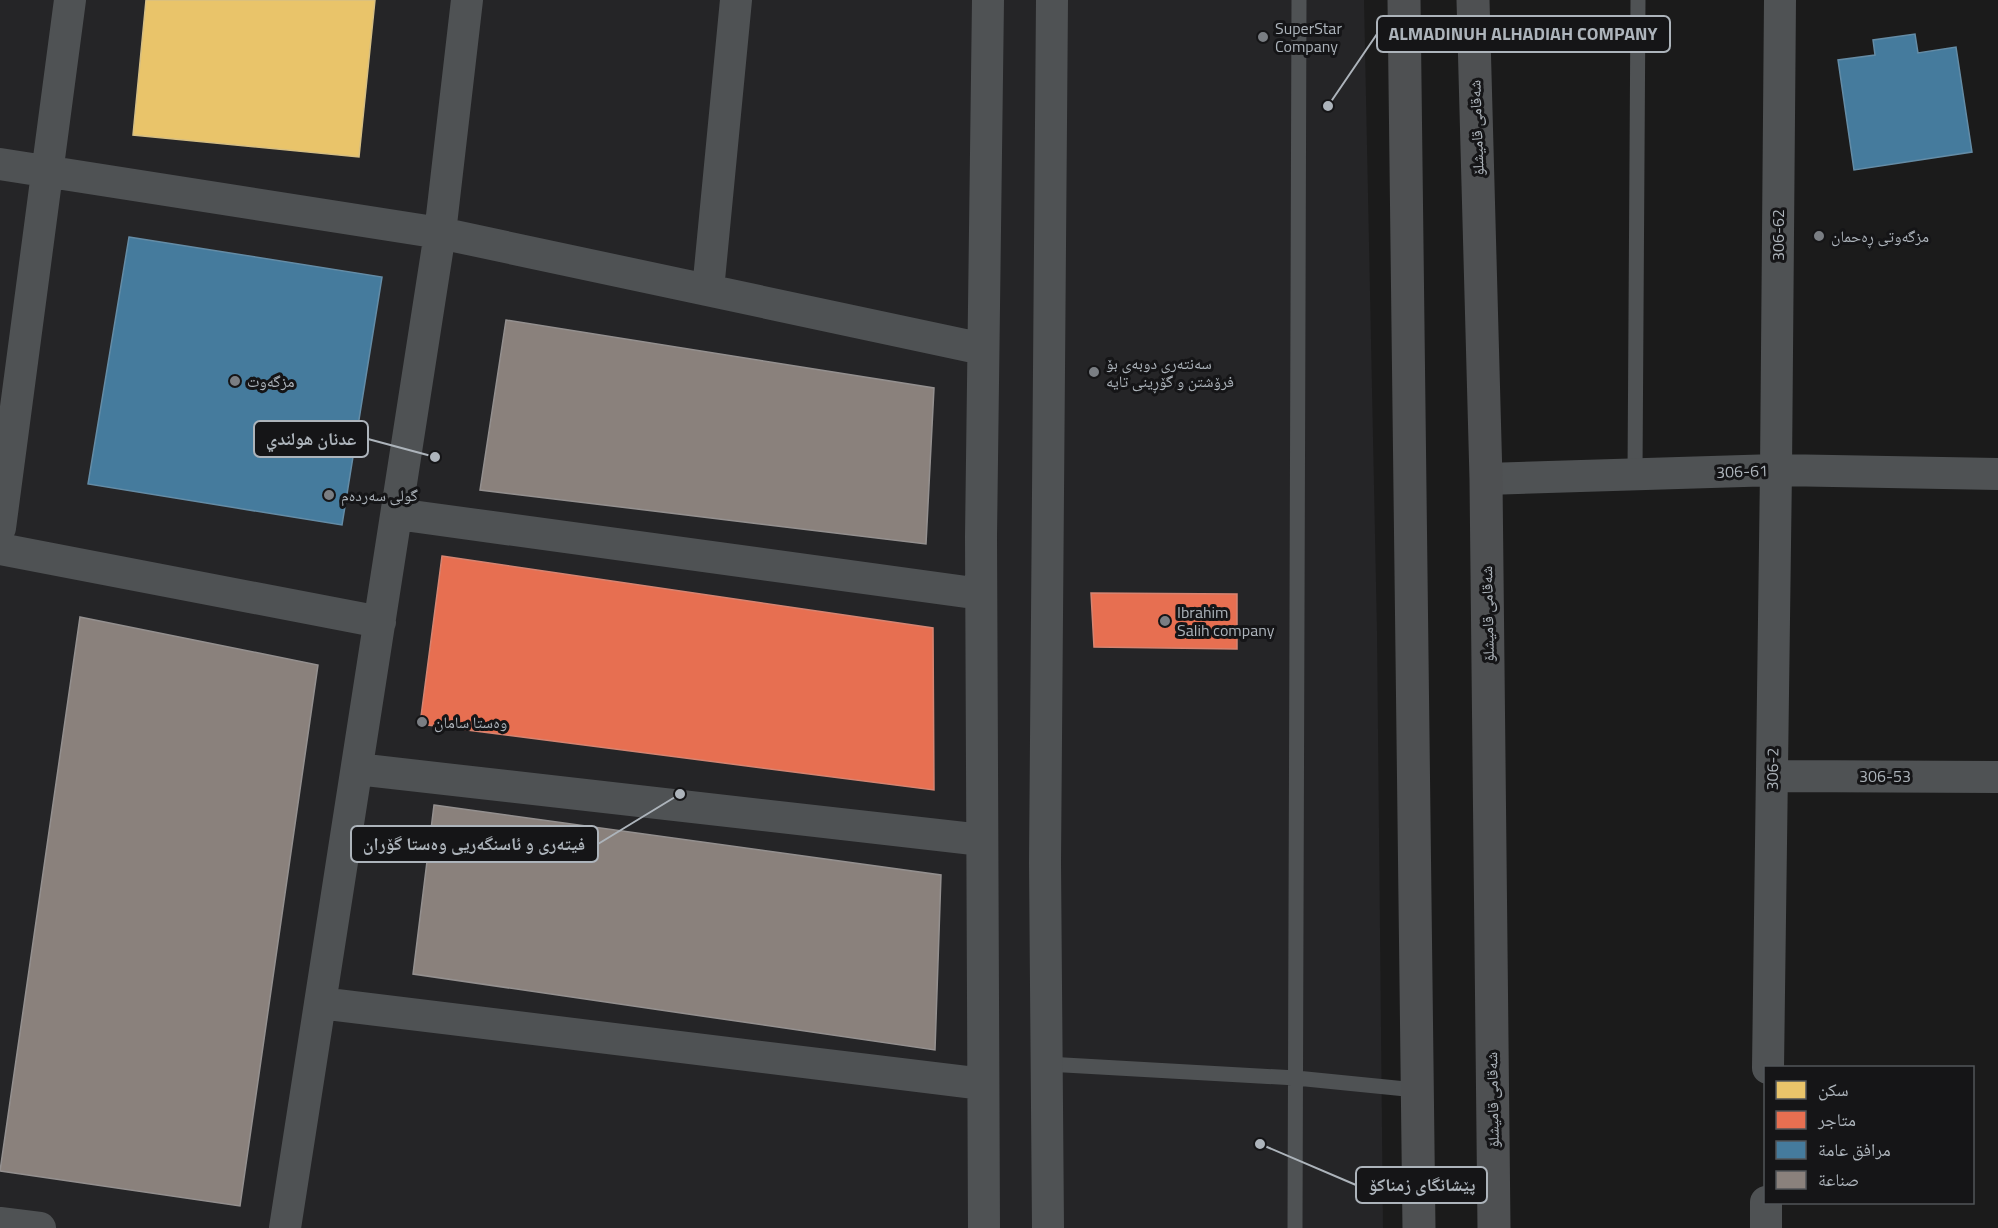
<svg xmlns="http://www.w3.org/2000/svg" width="1998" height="1228" viewBox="0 0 1998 1228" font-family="'Titillium Web','Noto Naskh Arabic',sans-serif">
  <rect width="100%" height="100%" fill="#1b1b1b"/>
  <path fill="#252527" d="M0,0H1364L1377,632L1383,1228H0Z"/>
  <path fill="#e9c46a" stroke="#d7bf82" stroke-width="1.5" d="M146,0H375L359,157L133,135Z"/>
  <path fill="#e76f51" stroke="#d68471" stroke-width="1.5" d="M442,556L933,628L934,790L420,724Z
    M1091,593L1237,594V649L1094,647Z"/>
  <path fill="#457b9d" stroke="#648ca6" stroke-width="1.5" d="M1915,34L1918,53L1956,47L1972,152L1854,170L1838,60L1875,55L1873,40Z
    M129,237L382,277L342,525L88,484Z"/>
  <path fill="#8a817c" stroke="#94908f" stroke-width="1.5" d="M506,320L934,388L926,544L480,490Z
    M80,617L318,665L240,1206L0,1171Z
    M434,805L941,875L935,1050L413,974Z"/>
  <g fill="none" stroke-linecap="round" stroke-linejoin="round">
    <path stroke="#4f5254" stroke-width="15" d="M1635,474L1638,0
      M1047,1064L1296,1078L1416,1090
      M1295,1228L1299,0"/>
    <path stroke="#4f5254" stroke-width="32" d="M0,164L440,233L983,349
      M708,290L736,0
      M1486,479L1776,470L1998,474
      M397,514L981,594
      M0,528L70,0
      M0,549L380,622
      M357,769L982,840
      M1772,776L1998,777
      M320,1003L983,1084
      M1768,1068L1776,470L1780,0
      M0,1223L40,1228
      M285,1228L440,233L467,0
      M984,1228L981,537L988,0
      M1048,1228L1045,863L1052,0
      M1766,1228V1202"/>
    <path stroke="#4e5052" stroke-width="33" d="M1404,0L1419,1228
      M1473,0L1486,479L1494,1228"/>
  </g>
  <g fill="#7a7e83" stroke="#151517" stroke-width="2">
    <circle cx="1263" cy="37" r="6"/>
    <circle cx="1819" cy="236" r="6"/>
    <circle cx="1094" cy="372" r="6"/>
    <circle cx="235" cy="381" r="6"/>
    <circle cx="329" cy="495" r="6"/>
    <circle cx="1165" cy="621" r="6"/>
    <circle cx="422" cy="722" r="6"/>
  </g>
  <g text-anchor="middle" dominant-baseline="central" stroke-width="6" stroke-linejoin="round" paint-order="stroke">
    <g font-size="16" fill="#adb4bb" stroke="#151517" text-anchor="start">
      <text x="1275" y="28">SuperStar<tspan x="1275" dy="18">Company</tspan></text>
      <text x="1831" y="236">مزگەوتی ڕەحمان</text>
      <text x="1106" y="363">سەنتەری دوبەی بۆ<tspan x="1106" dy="18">فرۆشتن و گۆڕینی تایە</tspan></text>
      <text x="247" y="381">مزگه‌وت</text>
      <text x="341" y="495">گولی سەردەم</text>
      <text x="1177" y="612">Ibrahim<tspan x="1177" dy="18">Salih company</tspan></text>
      <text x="434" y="722">وەستا سامان</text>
    </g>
    <g font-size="16" fill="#adb4bb" stroke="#151517">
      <text transform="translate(1476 128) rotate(-92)">شەقامی قامیشلۆ</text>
      <text transform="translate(1778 235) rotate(-90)">306-62</text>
      <text transform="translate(1742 471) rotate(-2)">306-61</text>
      <text transform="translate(1487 614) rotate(-91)">شەقامی قامیشلۆ</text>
      <text transform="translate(1772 769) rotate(-89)">306-2</text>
      <text x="1885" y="776">306-53</text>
      <text transform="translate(1492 1100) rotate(-91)">شەقامی قامیشلۆ</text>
    </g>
  </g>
  <path fill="none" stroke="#adb4bb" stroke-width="2" d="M1328 106L1377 34M435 457L368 439M680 794L598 844M1260 1144L1356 1185"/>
  <g fill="#adb4bb" stroke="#151517" stroke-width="2">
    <circle cx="1328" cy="106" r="6"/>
    <circle cx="435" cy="457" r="6"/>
    <circle cx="680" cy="794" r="6"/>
    <circle cx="1260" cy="1144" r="6"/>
  </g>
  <g fill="#151517" stroke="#adb4bb" stroke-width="2">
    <rect x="1377" y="16" width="293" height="36" rx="6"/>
    <rect x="254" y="421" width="114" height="36" rx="6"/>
    <rect x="351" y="826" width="247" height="36" rx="6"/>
    <rect x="1356" y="1167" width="131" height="36" rx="6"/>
  </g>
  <g font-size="18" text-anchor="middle" font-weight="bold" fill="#adb4bb">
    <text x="1523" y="40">ALMADINUH ALHADIAH COMPANY</text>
    <text x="311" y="445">عدنان هولندي</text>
    <text x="474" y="850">فیتەری و ئاسنگەریی وەستا گۆران</text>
    <text x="1422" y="1191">پێشانگای زمناكۆ</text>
  </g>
  <rect x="1764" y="1066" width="210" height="138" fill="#151517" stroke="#525559" stroke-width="1.5"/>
  <rect x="1776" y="1081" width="30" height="18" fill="#e9c46a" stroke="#525559" stroke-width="1.5"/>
  <text x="1818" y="1096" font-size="18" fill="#adb4bb">سكن</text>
  <rect x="1776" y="1111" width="30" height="18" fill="#e76f51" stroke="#525559" stroke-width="1.5"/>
  <text x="1818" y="1126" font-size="18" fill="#adb4bb">متاجر</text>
  <rect x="1776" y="1141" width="30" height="18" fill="#457b9d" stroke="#525559" stroke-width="1.5"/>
  <text x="1818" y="1156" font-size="18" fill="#adb4bb">مرافق عامة</text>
  <rect x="1776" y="1171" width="30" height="18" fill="#8a817c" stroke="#525559" stroke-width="1.5"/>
  <text x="1818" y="1186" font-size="18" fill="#adb4bb">صناعة</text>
</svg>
